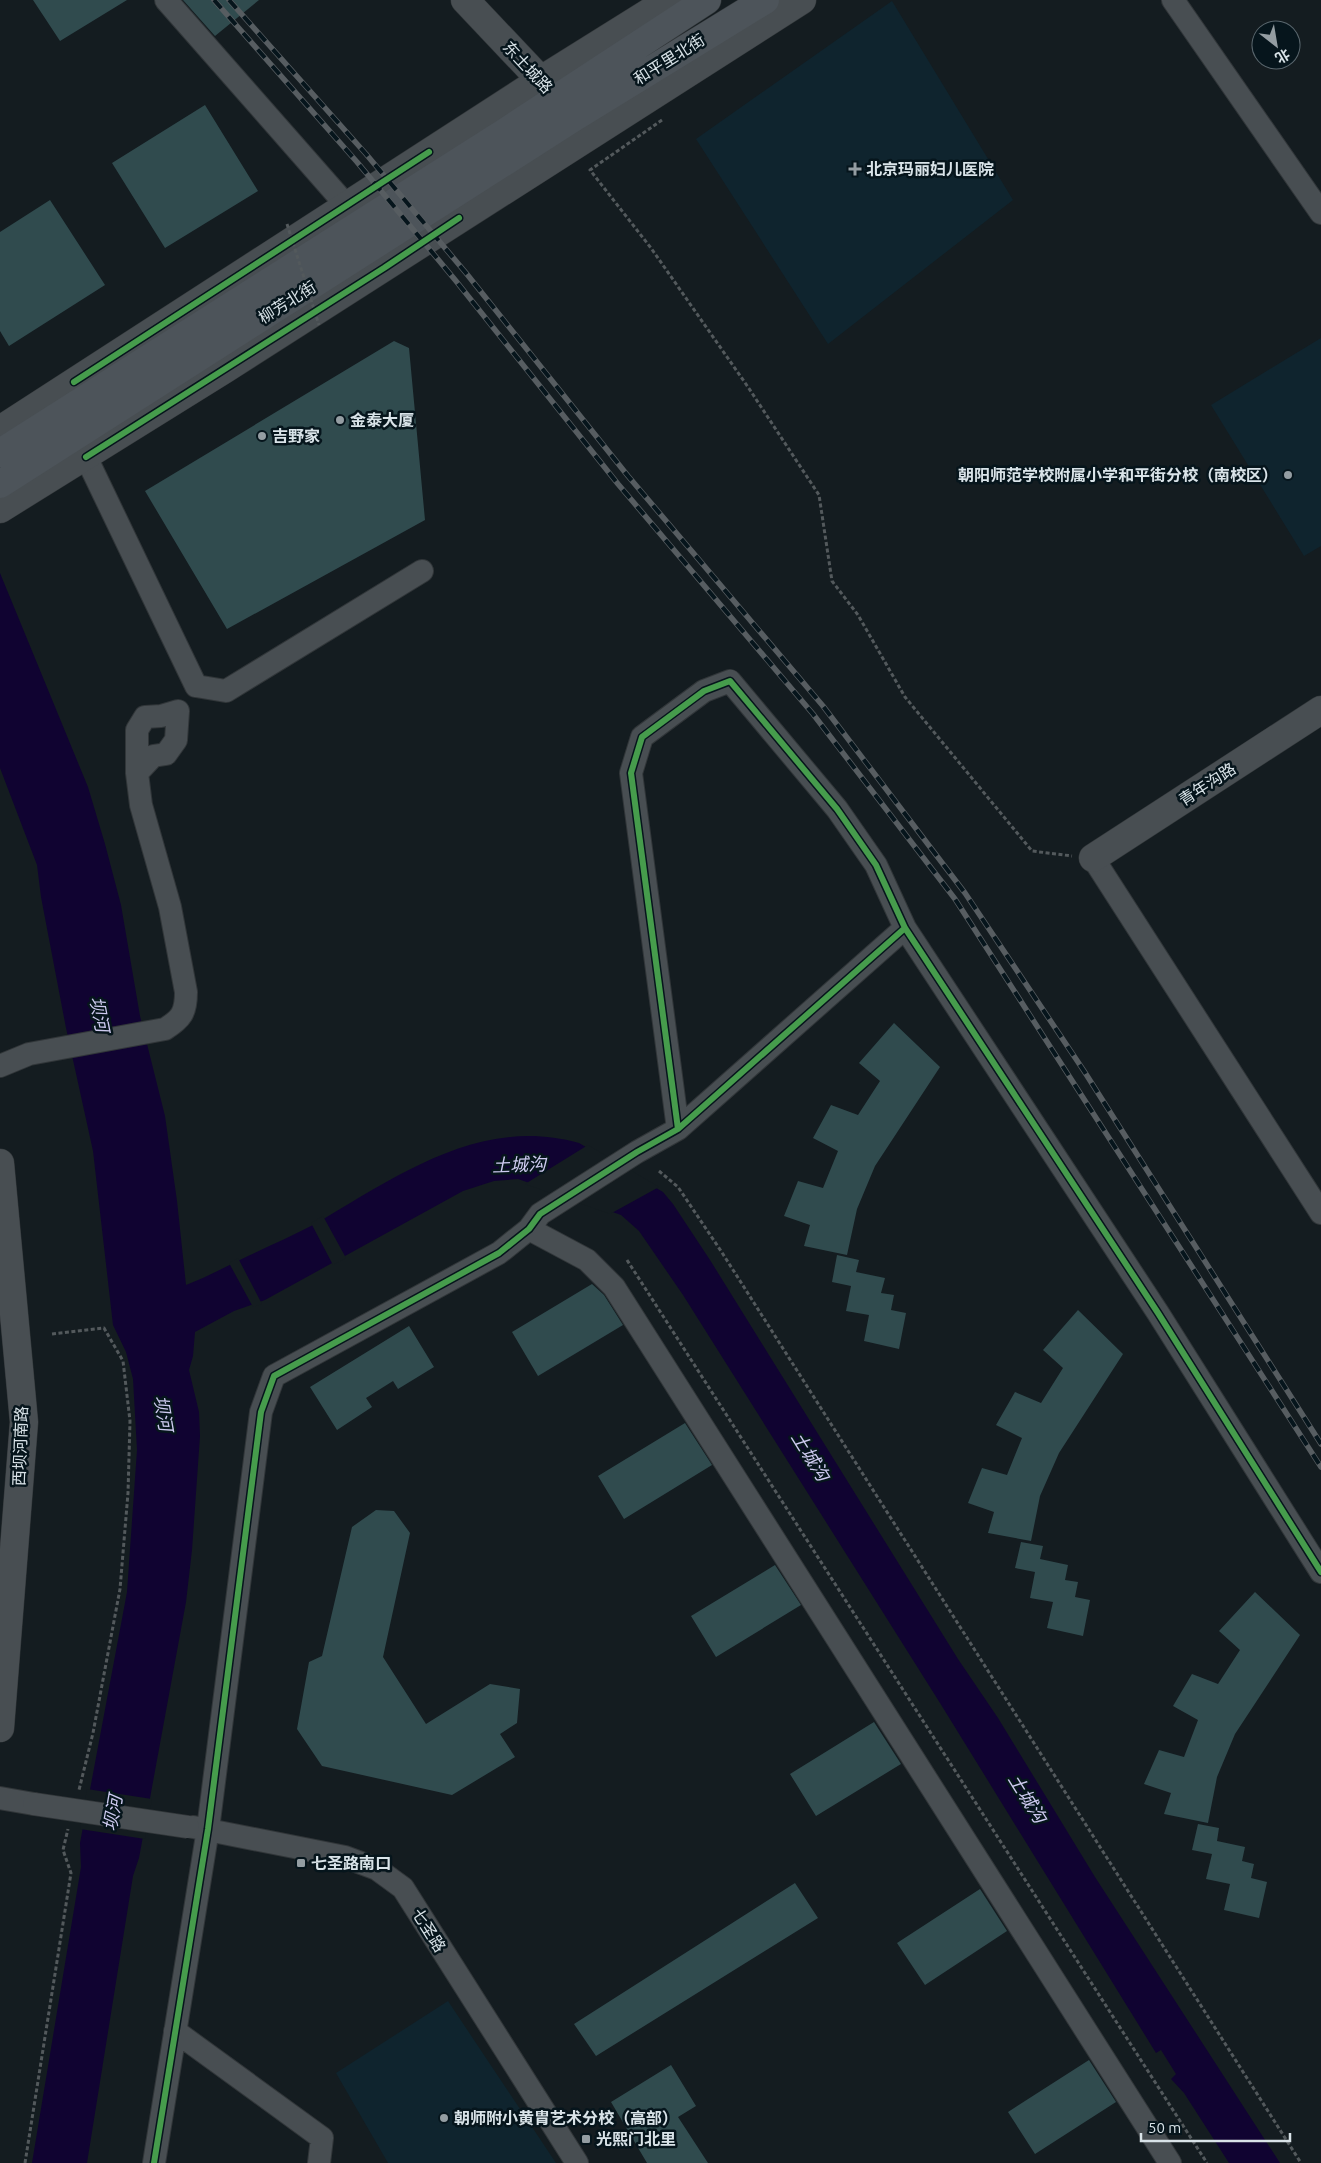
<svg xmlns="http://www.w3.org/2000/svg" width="1321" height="2163" viewBox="0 0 1321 2163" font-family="Ubuntu,'Noto Sans SC',sans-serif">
  <rect width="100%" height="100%" fill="#141c20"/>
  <path fill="#0f242e" d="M892,1L1013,200L828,344L696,139Z
    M1321,338V546L1304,556L1211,405Z
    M448,2001L556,2163H388L336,2073Z"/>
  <path fill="#100331" d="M0,573L88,787L105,844L121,905L140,1016L165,1116L177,1201L186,1285C207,1277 227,1266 248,1256C269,1246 292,1236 313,1225C396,1177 479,1115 579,1143L663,1192L673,1204L710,1260L958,1659L998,1718L1095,1877L1280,2163H1229L1184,2093L1171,2079L1176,2074L1161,2050L1156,2053L940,1703L683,1295L639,1231L621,1215L518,1179L494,1181L463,1191L265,1300L234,1311L195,1332L193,1356L189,1370L199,1412L200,1436L192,1550L186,1602L139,1858L133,1876L87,2163H32L81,1867L80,1843L127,1592L137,1450L133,1379L126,1352L113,1325L93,1151L66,1028L41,897L37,865L0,768Z"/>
  <path fill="#141c20" d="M588,1145L659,1187L610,1214L525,1184Z
    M323,1216L346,1258L333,1265L311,1223Z
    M238,1258L262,1304L253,1307L229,1263Z
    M87,1789L152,1799L145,1839L80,1829Z"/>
  <path fill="#304b4e" d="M33,0H127L60,41Z
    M183,0H259L215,36Z
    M205,105L258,191L165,248L112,163Z
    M50,200L105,285L9,346L0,331V232Z
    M394,341L409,348L425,520L227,629L145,491Z
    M894,1023L940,1067L875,1166L857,1209L847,1255L804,1246L810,1225L784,1216L798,1181L823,1188L838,1151L813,1138L831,1105L858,1115L880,1081L859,1063Z
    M837,1255L859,1260L856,1272L885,1278L881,1293L894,1295L891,1310L906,1313L899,1349L864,1341L869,1315L846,1311L851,1286L832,1282Z
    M592,1284L604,1295L623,1325L538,1376L512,1332Z
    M1078,1310L1123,1354L1059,1453L1040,1496L1031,1541L988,1533L994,1512L968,1503L982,1468L1007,1475L1022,1438L996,1425L1015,1392L1041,1403L1063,1368L1043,1350Z
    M409,1326L434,1367L398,1389L393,1381L366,1398L372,1407L337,1430L310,1387Z
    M685,1423L712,1465L624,1519L598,1476Z
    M376,1510L394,1511L410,1533L383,1657L426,1724L490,1684L520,1689L517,1723L500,1734L515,1757L452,1795L322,1766L297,1729L309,1662L322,1656L352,1527Z
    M1021,1542L1043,1546L1040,1559L1068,1565L1065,1580L1078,1582L1075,1597L1090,1600L1083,1636L1047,1628L1053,1602L1030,1598L1035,1572L1015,1568Z
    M775,1565L801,1605L716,1657L691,1616Z
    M1255,1592L1300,1635L1235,1734L1217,1777L1208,1823L1164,1814L1171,1793L1144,1784L1159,1750L1184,1757L1198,1720L1173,1706L1192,1674L1218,1684L1240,1650L1219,1631Z
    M874,1722L901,1764L816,1816L790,1774Z
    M1198,1824L1219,1828L1217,1841L1245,1847L1242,1861L1254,1864L1251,1878L1267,1882L1259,1918L1224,1910L1230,1884L1206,1879L1212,1854L1192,1850Z
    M795,1883L818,1918L596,2056L574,2024Z
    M980,1889L1007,1931L925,1985L897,1943Z
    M1089,2060L1116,2102L1035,2154L1008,2112Z
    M671,2065L696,2106L678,2117L708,2163H647L611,2102Z"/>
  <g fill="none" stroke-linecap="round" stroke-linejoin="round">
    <g stroke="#313639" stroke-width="24">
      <path id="minor" d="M166,0L347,206
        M1173,0L1321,213
        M86,457L196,686
        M196,686L226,691L422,571
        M178,711L176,740L166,754L153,756L137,773V730L145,717L161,716Z
        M1093,858L1321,1213
        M0,1066L29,1054L165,1029C181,1019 186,1013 186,992L170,907L141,805L137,773
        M678,1129L631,773L642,737L704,691L730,681L837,809L876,865L905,928L1158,1313L1321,1572
        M529,1229L587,1260L614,1287L1170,2163
        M0,1798L34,1804
        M193,1827L345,1857L377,1869L403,1888L577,2163
        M175,2031L322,2138L319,2163
        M154,2163L208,1829L261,1412L274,1376L499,1253L529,1229L540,1214L637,1152L678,1129L905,928"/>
    </g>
    <g stroke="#313639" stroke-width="29">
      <path id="tertiary" d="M465,0L553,93
        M0,430L541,80L669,0
        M0,509L225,369L802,0
        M1093,858L1321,710
        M0,1163L24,1422L0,1728"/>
    </g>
    <g stroke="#313639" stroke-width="29">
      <path id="secondary" d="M0,453L507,131L707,0
        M0,484L573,118L765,0"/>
    </g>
    <path stroke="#53595c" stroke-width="3" stroke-dasharray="4 2.5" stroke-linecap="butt" d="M662,120L590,170L651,248L748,387L819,495L832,581L858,615L905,697L1032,851L1072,856
      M659,1171L678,1187L721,1251L1301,2163
      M627,1260L1207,2163
      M52,1334L104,1328L123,1361L130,1421L128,1493L120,1589L93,1733L79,1790
      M25,2163L71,1873L63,1850L68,1829"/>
    <use href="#minor" stroke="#484e52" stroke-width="22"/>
    <use href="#tertiary" stroke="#484e52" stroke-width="28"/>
    <use href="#secondary" stroke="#4d545a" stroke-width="28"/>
    <g stroke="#575d61" stroke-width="5.5">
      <path id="rail" d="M214,0L357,162L456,281L618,484L813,714L955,899L1321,1467
        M229,0L366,154L466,273L628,476L823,706L965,893L1084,1071L1321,1444"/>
    </g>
    <use href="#rail" stroke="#06151c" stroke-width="4" stroke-dasharray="11" stroke-linecap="butt"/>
    <g stroke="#313639" stroke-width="24" stroke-linecap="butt">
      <path id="minor-bridge" d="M34,1804L188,1827"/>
    </g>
    <path stroke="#53595c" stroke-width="3" stroke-dasharray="4 2.5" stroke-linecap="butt" d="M287,224L319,325"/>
    <use href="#minor-bridge" stroke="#484e52" stroke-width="22"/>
    <g stroke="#06151c" stroke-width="9">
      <path id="cycleway" d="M74,382L429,152
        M86,457L384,268L459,218
        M678,1129L631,773L642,737L704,691L730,681L837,809L876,865L905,928L1158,1313L1321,1572
        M154,2163L208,1829L261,1412L274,1376L499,1253L529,1229L540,1214L637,1152L678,1129L905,928"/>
    </g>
    <use href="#cycleway" stroke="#469c4c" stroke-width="6"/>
  </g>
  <g fill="#949da2" stroke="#06151c" stroke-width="2">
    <path d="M852.5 161.5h5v5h5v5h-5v5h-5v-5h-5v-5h5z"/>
    <circle cx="340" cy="420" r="5"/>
    <circle cx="262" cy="436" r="5"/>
    <circle cx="1288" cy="475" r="5"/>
    <rect x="296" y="1858" width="10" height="10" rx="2.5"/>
    <circle cx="444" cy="2118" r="5"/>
    <rect x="581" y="2134" width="10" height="10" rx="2.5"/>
  </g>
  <g text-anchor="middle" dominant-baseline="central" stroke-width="5" stroke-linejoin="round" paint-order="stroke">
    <g font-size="16" fill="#d9e3e8" stroke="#06151c">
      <text transform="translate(669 59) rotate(-32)">和平里北街</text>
      <text transform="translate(528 67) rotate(47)">东土城路</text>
      <text transform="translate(287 302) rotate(-32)">柳芳北街</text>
      <text transform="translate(1207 784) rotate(-33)">青年沟路</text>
      <text transform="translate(20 1446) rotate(-88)">西坝河南路</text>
      <text transform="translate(429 1930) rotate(58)">七圣路</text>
    </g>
    <g font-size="16" font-weight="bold" fill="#d9e3e8" stroke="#06151c" text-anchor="start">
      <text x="866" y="169">北京玛丽妇儿医院</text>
      <text x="350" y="420">金泰大厦</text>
      <text x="272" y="436">吉野家</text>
      <text x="1278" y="475" text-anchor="end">朝阳师范学校附属小学和平街分校（南校区）</text>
      <text x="311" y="1863">七圣路南口</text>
      <text x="454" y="2118">朝师附小黄胄艺术分校（高部）</text>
      <text x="596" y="2139">光熙门北里</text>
    </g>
    <g font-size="18" font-style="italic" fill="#cecbf0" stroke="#06151c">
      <text transform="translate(100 1014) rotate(79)">坝河</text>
      <text transform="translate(519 1164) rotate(-2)">土城沟</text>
      <text transform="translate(164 1413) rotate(80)">坝河</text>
      <text transform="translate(811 1456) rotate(58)">土城沟</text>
      <text transform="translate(1028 1798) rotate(58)">土城沟</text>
      <text transform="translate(112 1813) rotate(-80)">坝河</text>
    </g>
  </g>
  <g transform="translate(1276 45) rotate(149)"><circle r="24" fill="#06151c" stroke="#5a676e"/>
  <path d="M0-4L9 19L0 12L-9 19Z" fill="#949da2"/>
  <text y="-8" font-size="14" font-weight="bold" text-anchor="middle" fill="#d9e3e8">北</text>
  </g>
  <path d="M1141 2133v8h149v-8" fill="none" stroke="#d9e3e8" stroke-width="2.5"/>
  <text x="1148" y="2133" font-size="15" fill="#d9e3e8" stroke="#06151c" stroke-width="4" paint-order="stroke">50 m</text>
</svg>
